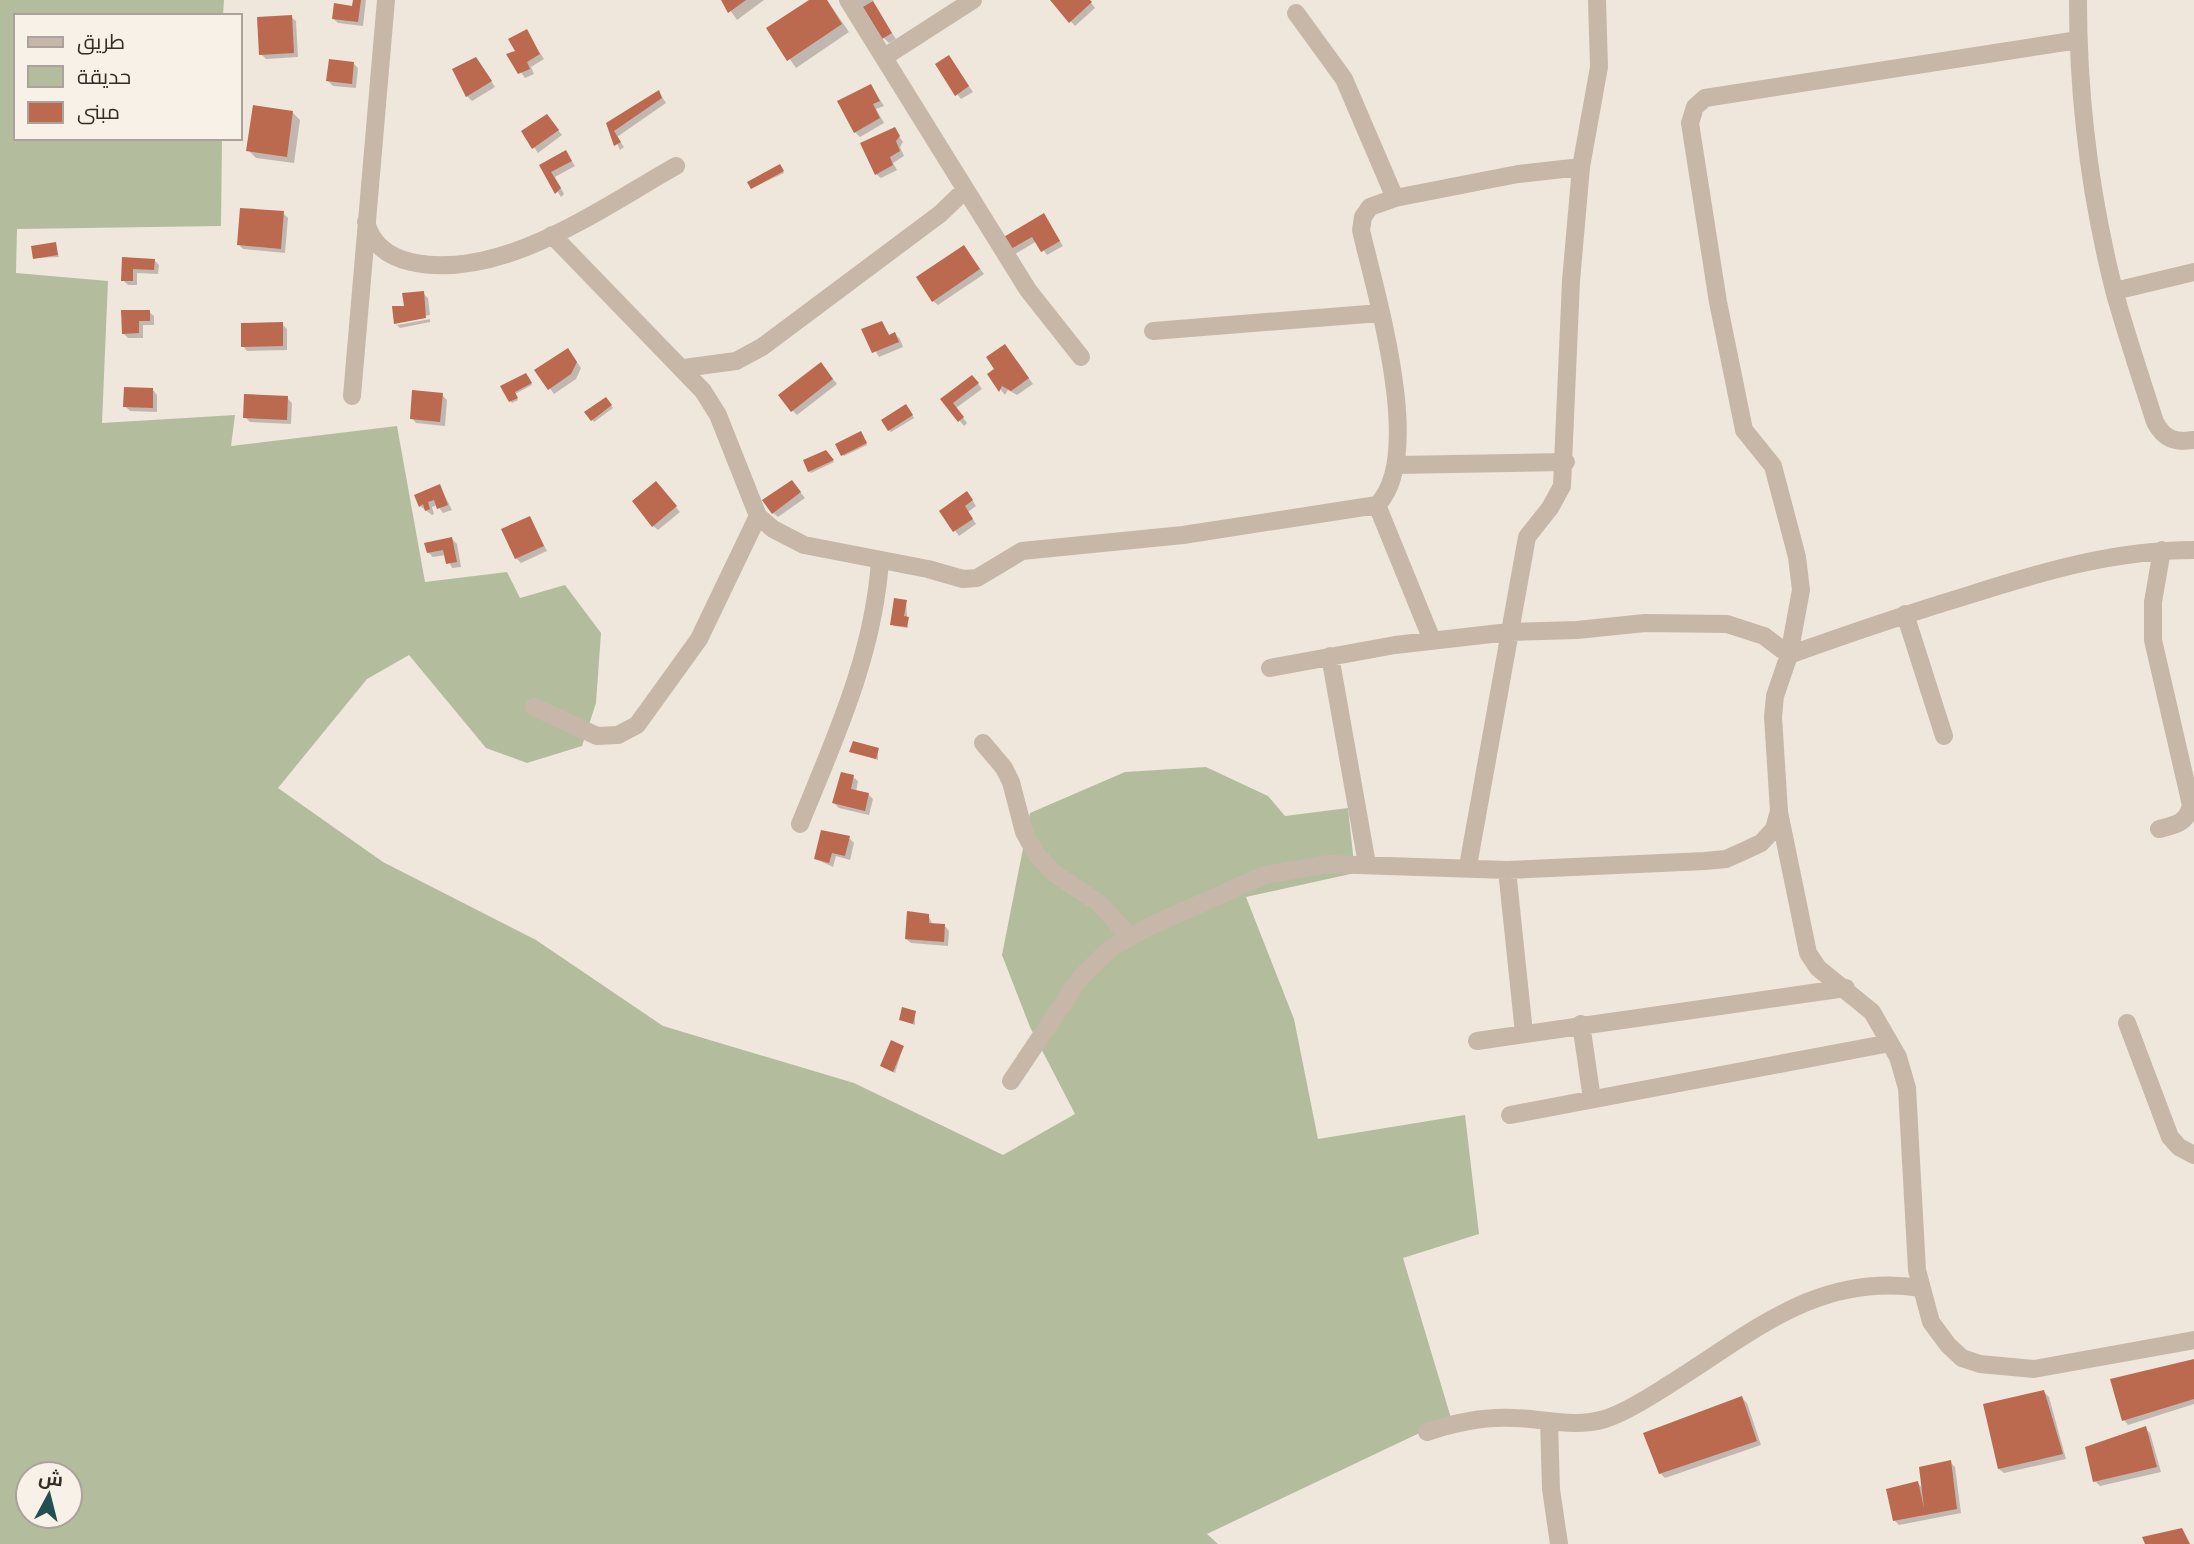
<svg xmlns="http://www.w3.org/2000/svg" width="2194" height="1544" viewBox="0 0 2194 1544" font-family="'Fira Sans Condensed',Cairo,sans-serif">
  <rect width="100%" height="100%" fill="#f0e7dc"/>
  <path fill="#b3bd9e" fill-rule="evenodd" d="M0,0H224L223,16H16V138H222L221,226L17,229L16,273L108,281L102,423L235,415L231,446L397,426L425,582L507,572L520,598L565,585L601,633L596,703L582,746L527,763L486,748L409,655L367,679L278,788L383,862L536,940L663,1026L854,1083L1003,1155L1075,1114L1030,1027L1002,955L1030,813L1125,772L1206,767L1268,796L1285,816L1348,808L1355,873L1246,897L1294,1019L1318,1139L1465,1115L1479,1234L1403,1258L1451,1418L1207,1534L1218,1544H0ZM28,1474H70V1516H28Z"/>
  <path fill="#0003" d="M355,0H366L363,26L338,23L333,18L354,8Z
    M723,0H764L737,20Z
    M812,0H827L849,32L796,68L768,28Z
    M858,0H874L871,2L896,39L889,43L884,38Z
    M1052,0H1089L1095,8L1075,26Z
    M291,17L296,21L298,57L266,59L261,54Z
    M526,32L544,59L531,67L534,74L525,78L509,55L518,52Z
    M949,57L973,92L961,99L957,94Z
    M354,64L358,68L356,88L333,86L328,81Z
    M480,64L495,87L472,101L467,96Z
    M871,86L884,106L876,109L884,123L860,137L855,132Z
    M659,92L666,103L617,137L624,147L620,150L608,124Z
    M292,112L300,120L294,163L256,158L248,150Z
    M547,116L562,135L538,153L524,132Z
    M894,129L903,142L900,147L904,156L893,163L897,170L881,178L876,174Z
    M566,152L575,166L555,177L564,194L561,197L541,165Z
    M781,168L784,173L752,188Z
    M283,213L288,218L285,253L243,249L239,245Z
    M1044,215L1063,246L1047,255L1037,241L1015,254L1004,238Z
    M55,244L59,257L34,258Z
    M964,247L984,274L938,305L933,301Z
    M124,259L154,260L159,265L158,274L137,273V285H128L123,280Z
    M423,293L428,298L430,315L397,321V325L395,323Z
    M149,312L154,316V325H143V338H128L123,333Z
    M430,319V322L400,328L397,325Z
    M881,323L890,336L895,334L900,339L903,347L879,357L864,330Z
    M282,324L287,329V350L247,351L243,346Z
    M1009,351L1033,384L1017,395L1008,390L1005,395L989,375Z
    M572,355L581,368L576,379L554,394L537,370Z
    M825,369L837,384L797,415L792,410Z
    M528,376L532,385L515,394L518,400L512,403L503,387Z
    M977,382L982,389L956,408L967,423L964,426L942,399Z
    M153,390L157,395V412L130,411L125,406Z
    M442,395L447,400L445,426L416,423L412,418Z
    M287,398L292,403L291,424L250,422L245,417Z
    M606,399L613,408L594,422L587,413Z
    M908,408L914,418L891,432L889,430Z
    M862,435L867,445L844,456L842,454Z
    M825,452L834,462L811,473L809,471Z
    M440,486L452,510L443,513L437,505L432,507L434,514L432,515L420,506Z
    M796,487L805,498L778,517L773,513Z
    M661,489L680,512L658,530L653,526Z
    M971,498L976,506L968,512L976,524L959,536L942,512Z
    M530,518L547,551L521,563L516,558Z
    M452,539L457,544L461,567L452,568L446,555L433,557L428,552Z
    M906,602L908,628L894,626L892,624Z
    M878,749V760L851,751Z
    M853,777L858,781L856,792L868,794L873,799L869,815L839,808L834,803Z
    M849,838L854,843L850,860L836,856L833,867L816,859Z
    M928,915L933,925L945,926L949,931L948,946L911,943L906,939Z
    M915,1012V1025L901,1020Z
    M903,1047L895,1073L884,1067Z
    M2194,1361V1404L2128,1425L2124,1420Z
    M2044,1392L2049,1397L2066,1459L2004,1473L1999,1469Z
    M1742,1398L1747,1403L1761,1445L1665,1478L1660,1473Z
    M2145,1428L2150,1433L2161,1472L2100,1486L2095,1481Z
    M1950,1462L1955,1467L1961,1513L1899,1525L1894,1520L1917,1483L1924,1489Z"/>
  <path fill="#bb694f" d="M353,0H361L358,22L332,19L334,3L352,6Z
    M721,0H746L728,13Z
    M809,0H827L842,24L787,61L766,28Z
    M1050,0H1090L1092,2L1069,23Z
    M873,1L892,33L882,39L863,7Z
    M292,15L294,53L259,55L257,17Z
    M527,29L540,54L527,62L530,69L518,74L506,54L515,51L508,39Z
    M949,55L969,86L955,96L935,64Z
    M476,57L492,81L466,97L452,69Z
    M329,59L354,62L352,84L326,81Z
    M871,84L880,101L873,104L880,118L854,133L837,101Z
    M659,90L662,98L614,131L621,142L614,146L606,123Z
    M253,105L293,111L287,157L246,151Z
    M547,114L559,130L532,149L521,131Z
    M895,127L900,136L896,141L900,151L890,157L893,165L875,175L860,143Z
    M566,150L572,161L551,172L561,188L555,194L539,165Z
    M780,164L784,171L751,189L747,182Z
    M240,208L284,211L281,249L237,245Z
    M1044,213L1060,241L1041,252L1032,237L1009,250L1002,238Z
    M56,242L58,255L33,259L31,246Z
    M964,245L980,269L932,302L916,277Z
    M122,257L155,259L154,270L133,269V281H121Z
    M424,291L426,318L394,324L392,306H404L402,293Z
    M121,310H150V321H139V333L122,334Z
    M882,321L889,335L895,332L899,342L872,353L861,329Z
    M283,322V346L241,347V323Z
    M1005,344L1029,378L1011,391L1002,386L999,392L987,374L994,369L986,357Z
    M568,348L577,362L571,374L548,390L534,370Z
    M821,362L833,379L791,412L778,395Z
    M526,373L532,383L515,392L518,398L509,402L500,386Z
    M972,375L979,383L953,403L964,417L958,422L940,399Z
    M124,387L153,388V408L123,407Z
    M412,390L443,393L440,422L410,419Z
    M244,394L288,396L287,420L243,418Z
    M606,397L612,405L591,421L584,412Z
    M906,404L913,415L888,431L881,420Z
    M861,431L867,443L841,456L835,444Z
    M826,450L834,460L808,472L803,460Z
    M792,480L801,492L772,514L762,500Z
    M656,481L677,506L652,527L632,501Z
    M440,484L448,505L437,509L434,500L428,502L430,509L425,511L423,504L419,507L414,495Z
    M967,491L973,500L965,506L973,519L953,532L939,511Z
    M530,516L544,546L515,559L501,529Z
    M452,537L457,562L446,564L443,550L427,553L424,543Z
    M894,598L907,600L904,616L909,617L907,627L890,625Z
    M853,741L879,748L876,759L849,752Z
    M841,772L854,775L851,789L869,793L865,811L832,803Z
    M821,830L850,836L845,856L832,853L829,863L814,859Z
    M907,911L929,914V923L945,924L944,942L905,939Z
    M902,1007L916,1011L913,1024L899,1020Z
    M891,1040L904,1046L893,1072L880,1066Z
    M2194,1359V1399L2122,1421L2110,1379Z
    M2044,1390L2063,1454L1998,1469L1983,1404Z
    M1742,1396L1757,1441L1659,1474L1643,1433Z
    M2146,1426L2157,1467L2093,1482L2085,1447Z
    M1951,1460L1957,1509L1893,1521L1886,1489L1918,1481L1924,1508L1919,1467Z
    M2182,1528L2190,1544H2145L2142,1537Z"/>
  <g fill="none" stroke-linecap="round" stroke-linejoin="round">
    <path stroke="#c7b7a9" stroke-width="18" d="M848,0L1028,290L1081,357
      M2078,0C2078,98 2090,195 2114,290C2126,334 2141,378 2155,422C2164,439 2175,443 2194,440
      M1296,13L1344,79L1395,198
      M886,56L973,0
      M366,222C372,245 389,257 411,262C501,282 601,208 676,166
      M552,235L703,391L718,415L758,516L773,529L804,545L928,569L963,579L977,578L1022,551L1183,535L1377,505C1426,456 1375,292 1361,230L1363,217L1370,207L1395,198L1518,174L1581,167
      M2115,291L2194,272
      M1153,331L1380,313
      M684,368L736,361L762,347L940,214L964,191
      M352,396L386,0
      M1396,465L1566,462
      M1377,505L1432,640
      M1905,614L1944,736
      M1789,655C1848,634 1906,614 1966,596C2041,572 2114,550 2194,550
      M1330,656L1367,864
      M1270,668L1395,645L1509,632L1577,630L1645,623L1727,624L1764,636L1789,655
      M534,707L597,736L618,735L637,725L699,639L758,516
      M983,743L1004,768L1011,782L1024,832L1036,854L1054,873L1099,903L1129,936
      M1779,812L1808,953L1818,968L1872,1012L1898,1057L1907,1088L1917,1270L1931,1322L1948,1345L1962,1358L1980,1364L2034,1369L2194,1340
      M800,824C835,738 874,654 880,560
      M2159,829C2176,825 2187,823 2191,805L2153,640V602L2162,550
      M1468,866L1527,537L1550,508L1562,486L1571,281L1581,167L1599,67L1597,0
      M1507,870L1524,1033
      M2127,1023L2170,1137L2179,1147L2194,1155
      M1581,1024L1592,1099
      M1477,1041L1846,988
      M1011,1081L1080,978L1111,948L1148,927L1265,875L1328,864L1507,870L1705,861L1726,859L1744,851L1761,843L1774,829L1779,811L1773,717L1775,696L1789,655L1801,590L1797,557L1773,466L1744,430L1718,302L1690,123L1695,107L1705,98L2078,40
      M1510,1115L1890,1043
      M1549,1421L1551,1489L1559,1544
      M1427,1432C1456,1422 1484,1416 1515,1418C1546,1419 1574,1428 1605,1419C1628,1411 1649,1397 1670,1384C1752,1333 1818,1272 1921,1288"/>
  </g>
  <rect x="14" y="14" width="228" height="126" fill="#f8f1e8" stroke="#aaa29b" stroke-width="2"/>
  <rect x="28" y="37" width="35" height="10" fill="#c7b7a9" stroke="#aaa29b" stroke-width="2"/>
  <text x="77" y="49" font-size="21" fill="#352c28">طريق</text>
  <rect x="28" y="66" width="35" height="21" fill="#b3bd9e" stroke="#aaa29b" stroke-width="2"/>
  <text x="77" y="84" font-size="21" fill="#352c28">حديقة</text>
  <rect x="28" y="102" width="35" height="21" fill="#bb694f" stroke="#aaa29b" stroke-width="2"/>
  <text x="77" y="119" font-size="21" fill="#352c28">مبنى</text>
  <g transform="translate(49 1495) rotate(7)"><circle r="33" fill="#f8f1e8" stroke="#aaa29b" stroke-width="2"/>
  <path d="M0-5L12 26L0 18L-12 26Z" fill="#224f52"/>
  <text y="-10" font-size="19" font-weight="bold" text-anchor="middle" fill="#352c28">ش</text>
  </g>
</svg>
